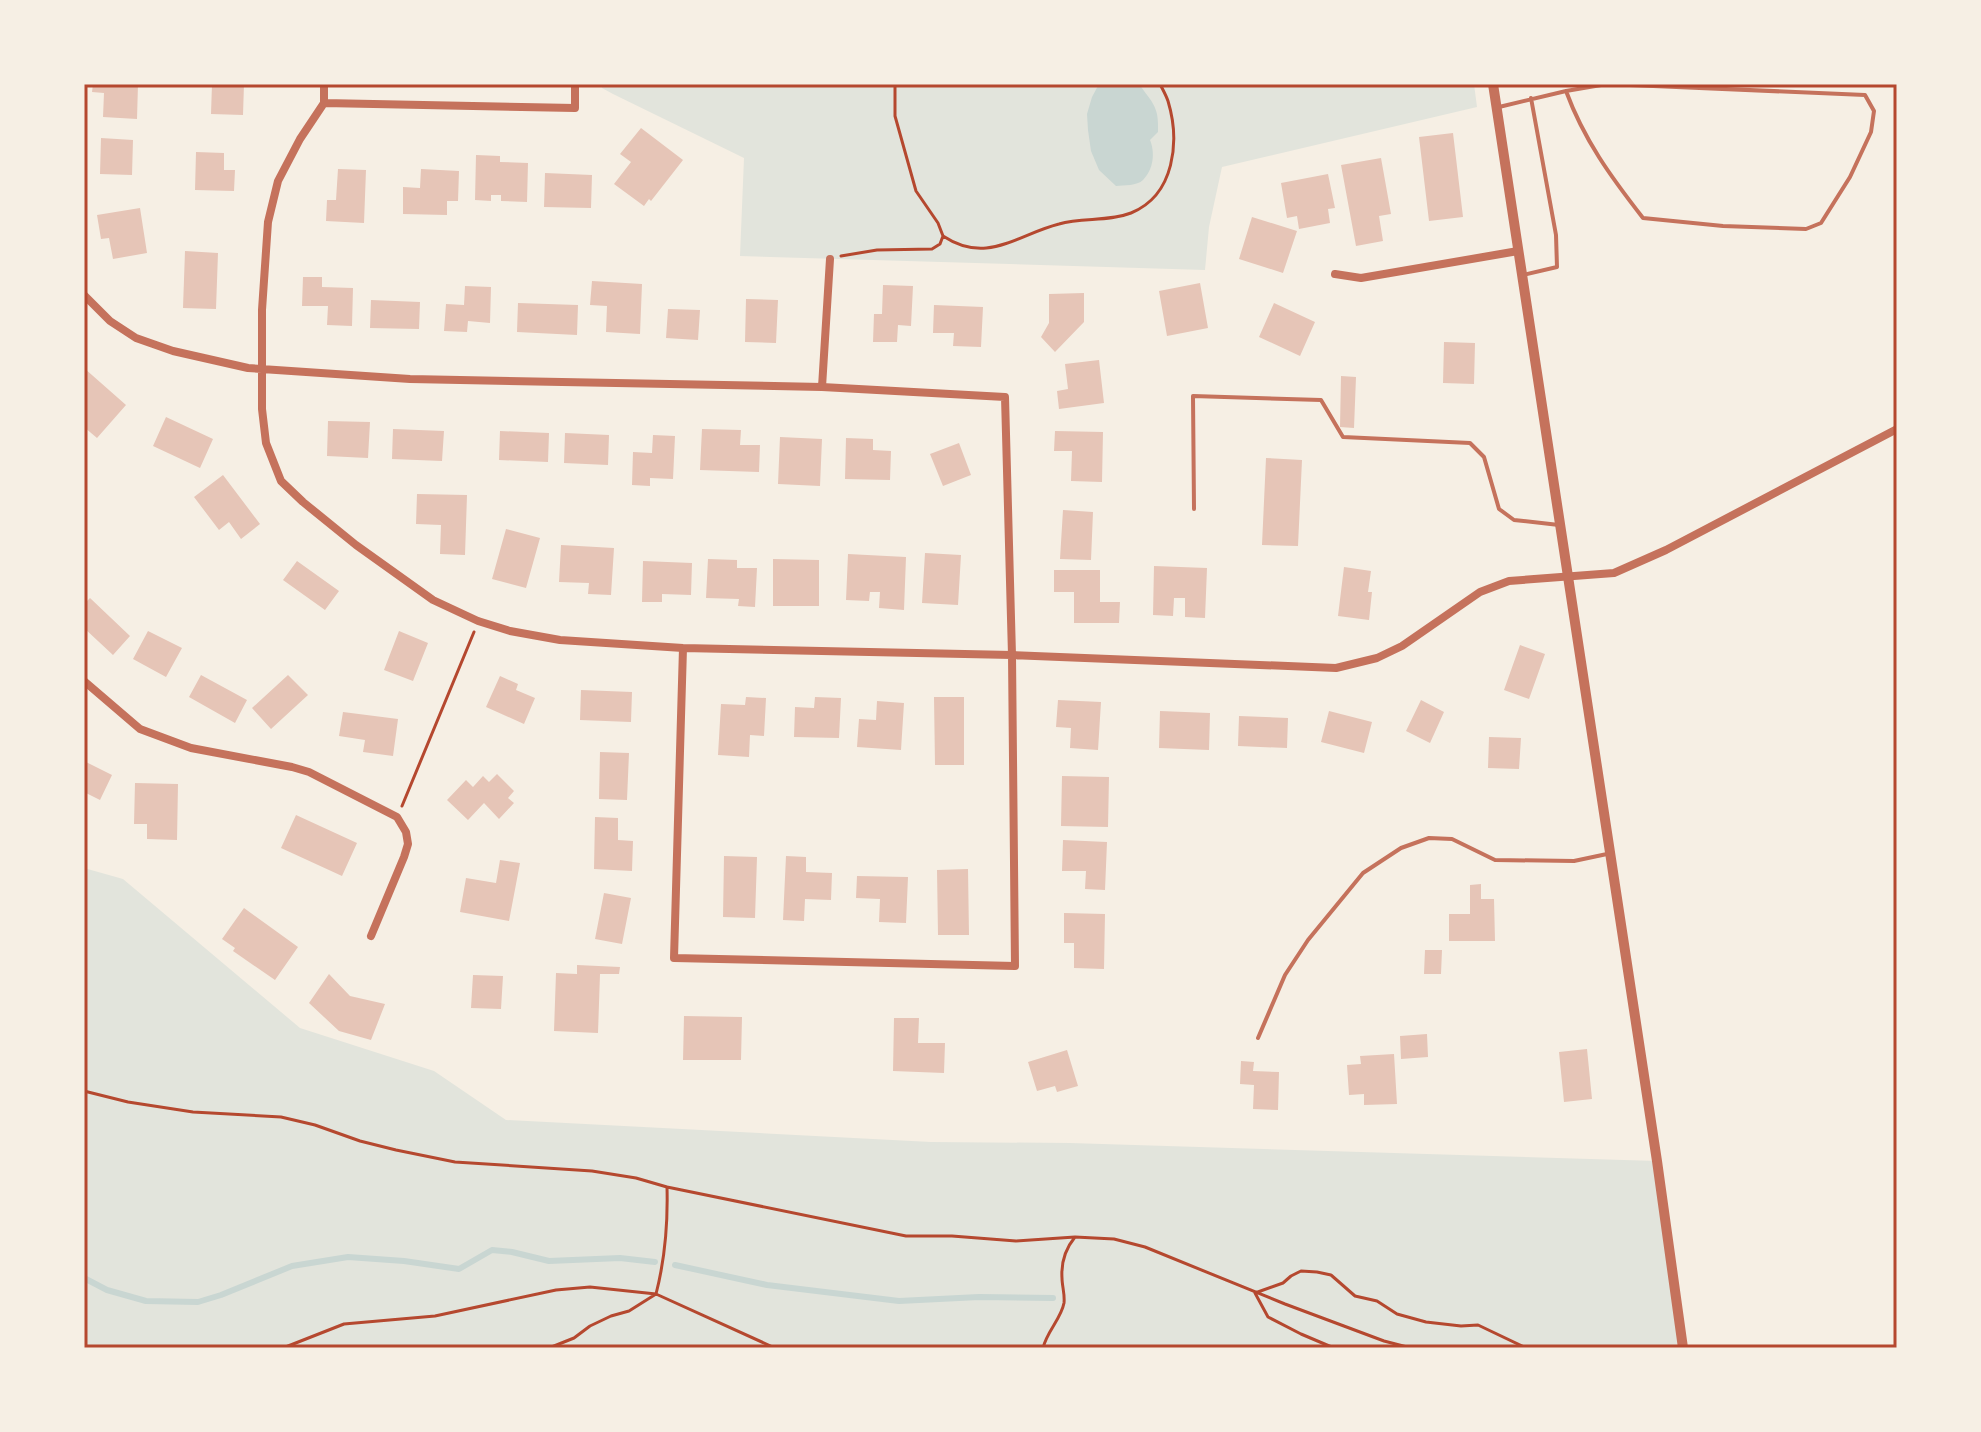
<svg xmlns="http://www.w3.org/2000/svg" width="1981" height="1432" viewBox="0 0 1981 1432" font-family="Commissioner,sans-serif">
  <rect width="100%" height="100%" fill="#f6efe4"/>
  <path fill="#e2e4dc" d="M601,84H1474L1477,107L1222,167L1209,227L1205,270L740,256L744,158L613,94L602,88Z
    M84,868L123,879L300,1028L434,1071L506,1120L931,1142L1070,1143L1657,1161L1683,1348H84Z"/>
  <path fill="#c9d6d2" d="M1099,84H1139C1153,104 1159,106 1158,132L1150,140C1155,152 1154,169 1143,180C1137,186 1124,185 1116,186L1099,170L1091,151L1088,130L1087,114L1092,97Z"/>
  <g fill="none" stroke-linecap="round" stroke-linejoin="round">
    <path stroke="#c9d6d2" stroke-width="6" d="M675,1265L767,1285L899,1301L979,1297L1053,1298
      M84,1278L107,1290L146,1301L198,1302L221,1295L292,1266L348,1257L404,1261L459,1269L492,1250L512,1252L549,1261L620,1258L655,1262"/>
  </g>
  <path fill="#e6c5b7" d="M93,84H138L137,119L103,117L104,93L92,92Z
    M212,84H244L243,115L211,114Z
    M641,128L683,160L651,201L649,199L644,206L614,184L631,162L620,154Z
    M1453,133L1463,217L1429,221L1419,137Z
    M101,138L133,140L132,175L100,174Z
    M196,152L224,153V170H235L234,191L195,190Z
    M476,155L500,156V162L528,163L527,202L501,201V195H491V201L475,200Z
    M1381,158L1391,214L1379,216L1383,241L1356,246L1341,165Z
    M338,169L366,170L364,223L326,221L327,200H336Z
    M421,169L459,171L458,201H447V215L403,214V187L420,188Z
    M545,173L592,175L591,208L544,207Z
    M1328,174L1335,208L1328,209L1330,223L1299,229L1297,216L1287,218L1281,183Z
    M140,208L147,253L113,259L109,238L101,239L97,215Z
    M1252,217L1297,231L1283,273L1239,259Z
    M185,251L218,253L216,309L183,308Z
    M303,277H322V287L353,288L352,326L327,325L328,306H302Z
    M592,281L642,284L640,334L606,332L607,306L590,305Z
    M1200,283L1208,328L1167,336L1159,291Z
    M883,285L913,286L911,326L898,325L897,342H873L874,314H882Z
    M465,286L491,287L490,323L468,321L467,332L444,331L446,304L464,305Z
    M1084,293V322L1055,352L1041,337L1049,323V294Z
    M746,299L778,300L776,343L745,342Z
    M371,300L420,302L419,329L370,328Z
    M518,303L578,305L577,335L517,332Z
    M1274,303L1315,322L1300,356L1259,337Z
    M934,305L983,307L981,347L953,346L954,333H933Z
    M668,309L700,310L698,340L666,338Z
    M1444,342L1475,343L1474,384L1443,383Z
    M1099,360L1104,403L1059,409L1057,391L1068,389L1065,364Z
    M84,368L126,405L97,438L84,427Z
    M1341,376L1356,377L1354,428L1340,427Z
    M166,417L213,439L200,468L153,446Z
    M328,421L370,422L368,458L327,456Z
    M393,429L444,431L442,461L392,459Z
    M702,429L741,430L740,445H760L759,472L700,470Z
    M500,431L549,433L548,462L499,460Z
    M1055,431L1103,432L1102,482L1071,481L1072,451H1054Z
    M565,433L609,435L608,465L564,463Z
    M653,435L675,436L673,479L650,478V486L632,485L633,452L652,453Z
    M780,437L822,439L820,486L778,484Z
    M846,438L873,439V450L891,451L890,480L845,479Z
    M959,443L971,475L943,486L930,454Z
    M1266,458L1302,460L1298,546L1262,545Z
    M223,475L260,524L241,539L229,522L219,530L194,497Z
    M417,494L467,495L465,555L440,554L441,525L416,524Z
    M1063,510L1093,512L1091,560L1060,559Z
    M506,529L540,538L526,588L492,579Z
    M561,545L614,548L611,595L588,594L589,583L559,582Z
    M925,553L961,555L958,605L922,603Z
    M848,554L906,557L904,610L879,608L880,592H870L869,601L846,600Z
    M708,559L737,560V568H757L755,607L738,606L739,599L706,598Z
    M773,559L819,560V606H773Z
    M297,561L339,591L325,610L283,580Z
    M643,561L692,563L691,595L662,594V602H642Z
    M1154,566L1207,568L1205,618L1185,617V598H1174L1173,616L1153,615Z
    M1344,567L1371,571L1368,592H1372L1369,620L1338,616Z
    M1054,570H1100V602H1120L1119,623H1074V592H1054Z
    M90,598L130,636L113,655L84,628V604Z
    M148,631L182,648L166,677L133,659Z
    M399,631L428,643L413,681L384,670Z
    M1520,645L1545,654L1529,699L1504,690Z
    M201,675L247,700L235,723L189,697Z
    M288,675L308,695L271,729L252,708Z
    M500,676L518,684L516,690L535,698L524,724L486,707Z
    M581,690L632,692L631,722L580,720Z
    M746,697L766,698L764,736L750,735L749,757L718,755L721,704L745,705Z
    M815,697L841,698L839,738L794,737L795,707L814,708Z
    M934,697H964V765H935Z
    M1058,700L1101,702L1098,750L1070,748L1071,728L1056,727Z
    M1421,700L1444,712L1430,743L1406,731Z
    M877,701L904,703L901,750L857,747L859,719L876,720Z
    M1160,711L1210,713L1209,750L1159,748Z
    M1329,711L1372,722L1364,753L1321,742Z
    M343,712L398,719L393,756L363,752L365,740L339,736Z
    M1239,716L1288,718L1287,748L1238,746Z
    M1489,737L1521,738L1519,769L1488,768Z
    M600,752L629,753L627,800L599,799Z
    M84,761L112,775L100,800L84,792Z
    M497,774L514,791L508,798L514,803L499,819L484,803L468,820L447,800L466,780L473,787L483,776L489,782Z
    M1062,776L1109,777L1108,827L1061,826Z
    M135,783L178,784L177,840L147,839V824H134Z
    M296,815L357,843L342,876L281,848Z
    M595,817L618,818V840L633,841L632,871L594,869Z
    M1063,840L1107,842L1105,890L1085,889L1086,871H1062Z
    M724,856L757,857L755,918L723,917Z
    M786,856L806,857V872L832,873L831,900L805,899L804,921L783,920Z
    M500,860L520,863L509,921L460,912L466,878L496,883Z
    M968,869L969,935H938L937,870Z
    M857,876L908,877L906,923L879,922L880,899L856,898Z
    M1481,884V899H1494L1495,941H1449V914H1470V885Z
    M604,893L631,898L622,944L595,939Z
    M244,908L298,947L275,980L233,951L235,948L222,939Z
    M1064,913L1105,914L1104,969L1074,968V943H1064Z
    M1425,950H1442L1441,974H1424Z
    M577,965L620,967L619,974H600L598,1033L554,1031L556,973L577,974Z
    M329,974L350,996L385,1004L371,1040L339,1031L309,1003Z
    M473,975L503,976L501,1009L471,1008Z
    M684,1016L742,1017L741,1060H683Z
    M894,1018H919L918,1043H945L944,1073L893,1071Z
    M1427,1034L1428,1057L1401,1059L1400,1036Z
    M1587,1049L1592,1099L1564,1102L1559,1052Z
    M1067,1050L1078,1086L1057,1092L1055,1086L1037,1091L1028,1062Z
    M1394,1054L1397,1104L1364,1105V1094L1349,1095L1347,1065L1361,1064L1360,1056Z
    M1241,1061L1254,1062L1253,1071L1279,1072L1278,1110L1253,1109L1254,1085L1240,1084Z"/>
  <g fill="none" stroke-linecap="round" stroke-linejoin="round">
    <path stroke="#b5482f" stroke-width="3" d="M943,236C987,265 1016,235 1059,224C1082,217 1108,222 1131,213C1175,195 1180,141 1168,101C1166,95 1163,90 1160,84
      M841,256L877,250L932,249L940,244L943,236L938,223L916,191L895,116V84
      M402,806L474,632
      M84,1091L128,1102L193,1112L281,1117L315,1125L360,1141L396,1150L455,1162L592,1171L636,1178L667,1187C668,1224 665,1259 656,1294L629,1311L611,1316L590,1326L574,1338L549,1348
      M667,1187L906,1236H952L1016,1241L1075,1237L1114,1239L1145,1247L1285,1304L1384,1341L1411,1348
      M283,1348L344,1324L435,1316L556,1290L590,1287L656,1294L775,1348
      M1043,1348C1047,1331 1061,1319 1064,1303C1065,1294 1062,1286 1062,1278C1061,1263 1066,1248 1075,1237
      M1334,1348L1301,1334L1268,1317L1255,1293L1283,1283L1291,1276L1301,1271L1317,1272L1331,1275L1355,1296L1377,1301L1397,1314L1426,1322L1461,1326L1478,1325L1526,1348"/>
    <path stroke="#c5725c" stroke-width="4" d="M1499,107L1566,91L1607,84L1865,95L1874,111L1871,132L1850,177L1821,223L1806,229L1723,226L1643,218C1611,177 1584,140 1566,91
      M1523,275L1557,267L1556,235L1531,98
      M1194,509L1193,396L1321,400L1343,437L1470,443L1484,457L1499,509L1514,520L1559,525
      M1258,1038L1285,975L1308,940L1363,873L1401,848L1429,838L1452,839L1495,860L1574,861L1607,854"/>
    <path stroke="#c5725c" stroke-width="8" d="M324,84V103L300,139L278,181L268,222L262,310V409L266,443L281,481L303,502L356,545L433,600L478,621L510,631L560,640L683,648L1012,655L1336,668L1377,658L1402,646L1480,592L1509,581L1614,573L1666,550L1897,429
      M324,103L575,108V84
      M1335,274L1361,278L1518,251
      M84,295L110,321L136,338L173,351L248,368L410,379L822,387L1005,397L1012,655L1015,966L674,958L683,648
      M822,387L830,259
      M84,681L140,729L191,748L292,767L309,772L397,817L406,832L408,844L404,857L371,936"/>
    <path stroke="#c5725c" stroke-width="10" d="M1493,84L1657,1161L1683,1348"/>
  </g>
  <rect width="1981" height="1432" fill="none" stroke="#f6efe4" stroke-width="172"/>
  <rect x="86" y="86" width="1809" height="1260" fill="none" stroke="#b5482f" stroke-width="3"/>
</svg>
